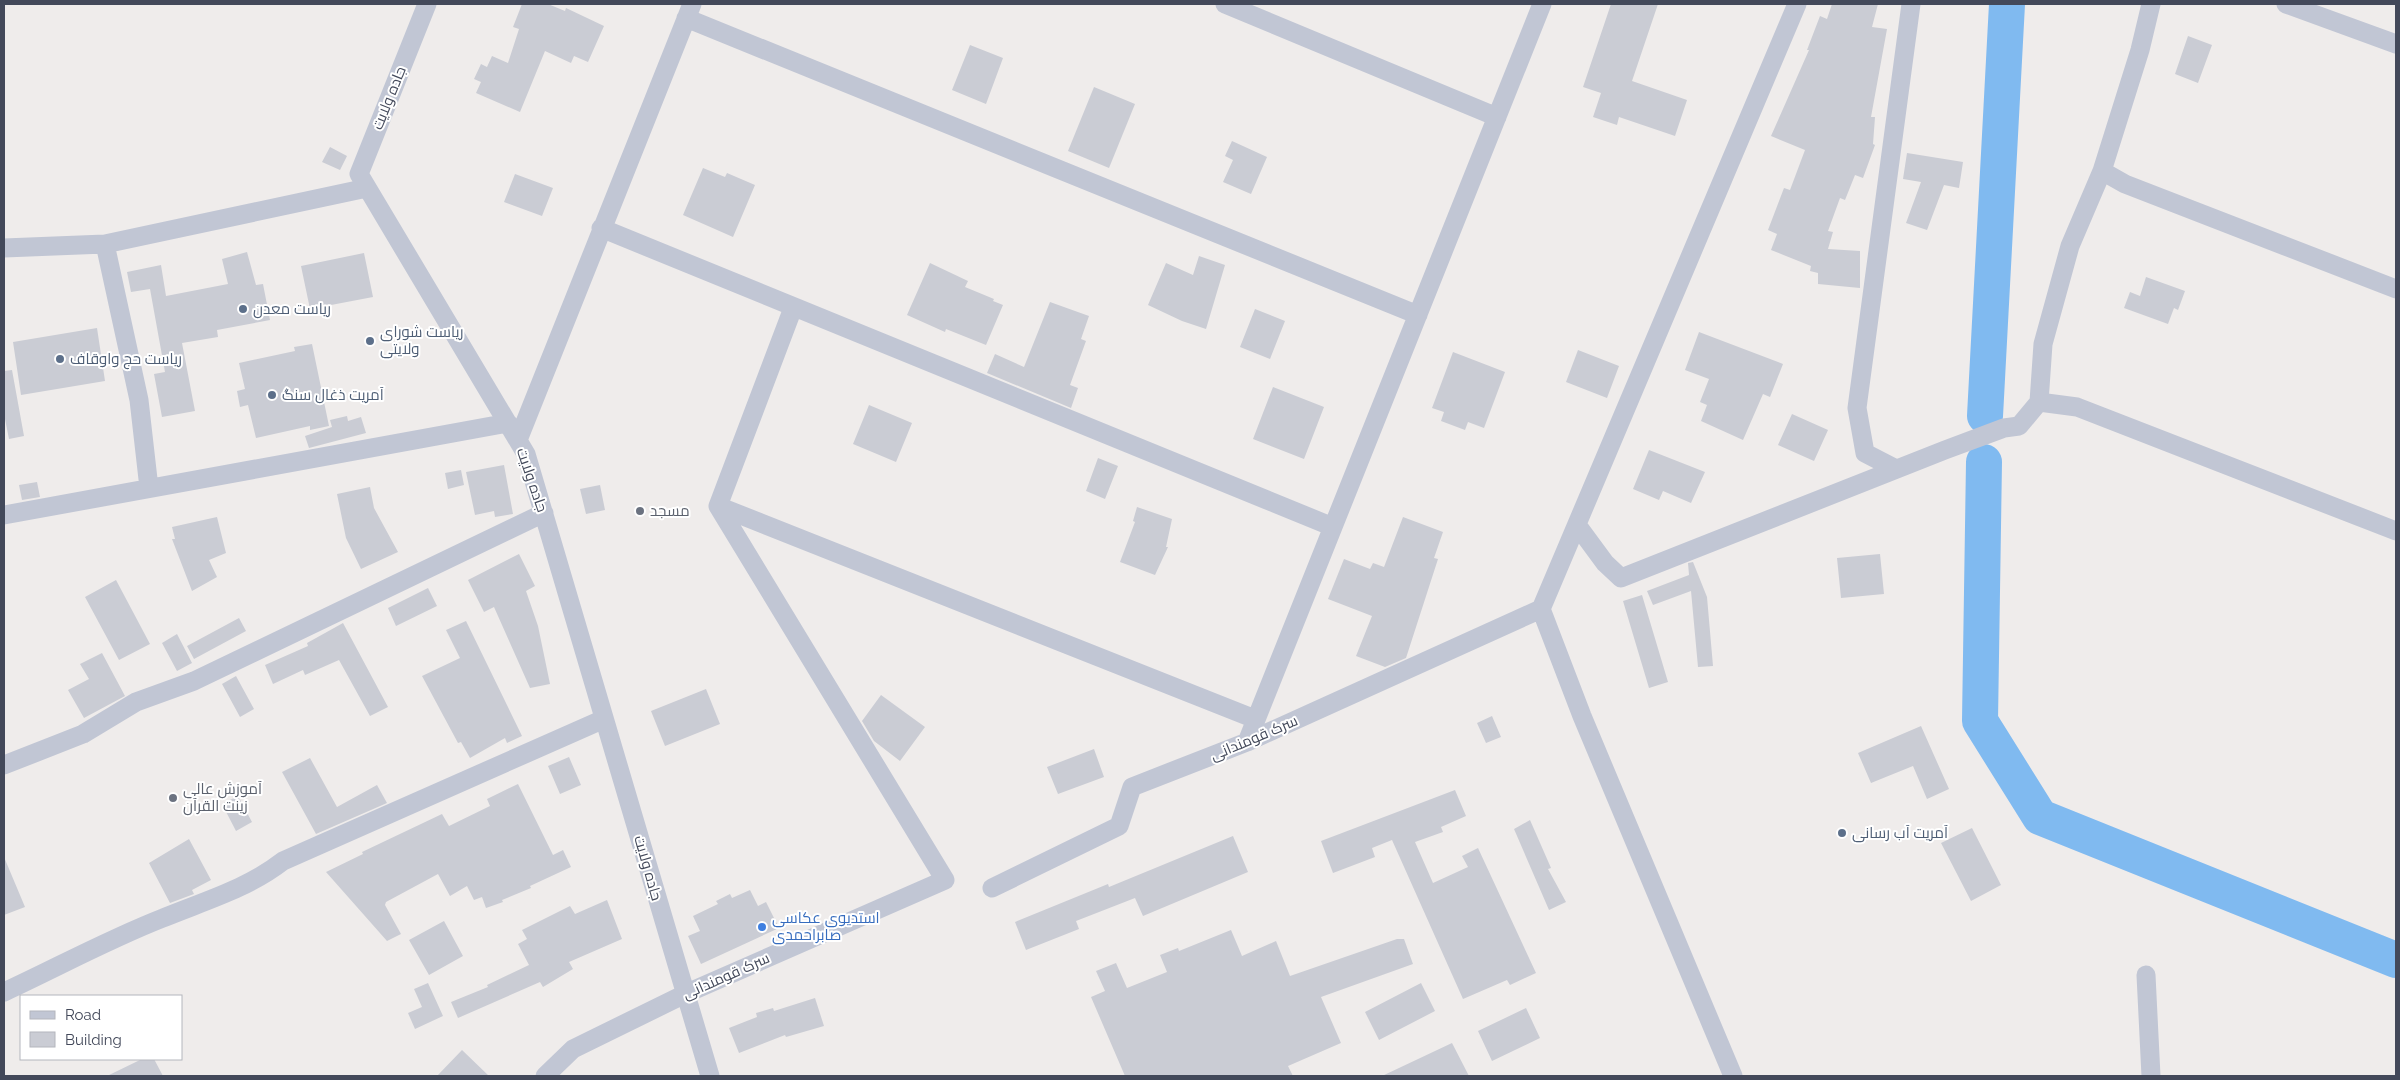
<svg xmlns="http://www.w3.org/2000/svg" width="2400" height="1080" viewBox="0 0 2400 1080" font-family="Raleway,Cairo,sans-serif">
  <rect width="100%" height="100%" fill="#efeceb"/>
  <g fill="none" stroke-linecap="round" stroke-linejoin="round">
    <path stroke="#80baf0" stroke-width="36" d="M1985,416L2007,4
      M1984,462L1980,721L2040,817L2396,960"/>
  </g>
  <path fill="#caccd4" d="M522,4H548L565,11L566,8L604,26L588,62L574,56L571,63L545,51L520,112L476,93L481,82L474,79L481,64L487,67L492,56L508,63L519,29L513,27Z
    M1611,4H1658L1632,81L1687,100L1675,136L1619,117L1617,125L1593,117L1601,93L1583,87Z
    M1832,4H1878L1872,27L1887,29L1871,117H1875L1873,144L1875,145L1863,178L1855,175L1845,200L1840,198L1828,231L1833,232L1828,249L1860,251V288L1818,284V273L1810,271L1811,266L1771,250L1777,234L1768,230L1784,188L1790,190L1805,150L1771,136L1809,50H1807L1820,16L1827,19Z
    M2188,36L2212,45L2198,83L2175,74Z
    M970,45L1003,58L986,104L952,90Z
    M1094,87L1135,104L1109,168L1068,151Z
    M1232,141L1267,157L1251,194L1223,182L1233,160L1225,156Z
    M330,147L347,156L340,170L322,162Z
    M1907,153L1963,162L1959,188L1944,185L1927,230L1906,223L1921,182L1903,179Z
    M703,168L725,177L727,173L755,185L733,237L683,215Z
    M515,174L553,188L542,216L504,202Z
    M247,252L256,285L263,284L270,320L217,330L218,337L182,343L195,411L162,417L154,374L165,372L150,289L131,292L127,272L161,265L166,296L228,284L222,259Z
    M364,253L373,297L310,309L301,266Z
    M1199,256L1225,265L1206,329L1182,321L1148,305L1166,263L1193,275Z
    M930,263L968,281L965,287L994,299L993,301L1003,305L986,345L946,329L945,332L907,315Z
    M2146,277L2185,291L2178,310L2174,308L2168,324L2124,308L2130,292L2140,296Z
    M1050,302L1089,316L1081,339L1086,341L1070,385L1078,388L1071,408L987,373L995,354L1024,367Z
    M1255,309L1285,321L1270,359L1240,347Z
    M97,328L105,381L21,395L13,342Z
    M1699,332L1783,364L1770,397L1763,394L1743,440L1701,421L1707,405L1700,402L1709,379L1685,370Z
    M312,344L329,426L310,430V426L256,438L248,405L240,407L237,391L245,389L239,363L295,351L294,347Z
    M1578,350L1619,366L1607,398L1566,382Z
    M1453,352L1505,372L1484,428L1468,422L1465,430L1441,421L1444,412L1432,408Z
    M12,370L24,436L9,439L4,414V371Z
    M1273,387L1324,407L1304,459L1253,439Z
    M869,405L912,423L896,462L853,444Z
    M1792,414L1828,430L1814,461L1778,445Z
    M347,416L348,421L361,417L366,433L309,448L305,436L332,427L330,420Z
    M1649,450L1705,472L1691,503L1663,491L1659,500L1633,489Z
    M1098,458L1118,466L1105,499L1086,491Z
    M504,465L513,514L495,517L494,511L475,515L466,472Z
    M461,470L464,485L448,489L445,473Z
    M37,482L40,497L22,500L19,485Z
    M600,485L605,510L586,514L580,489Z
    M370,487L374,508L398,552L361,569L346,538L337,494Z
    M1137,507L1172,519L1166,547H1168L1155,575L1120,562L1135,522L1133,521Z
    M217,517L226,553L209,560L217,577L192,591L172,539H175L172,527Z
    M1403,517L1443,532L1434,558L1438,559L1406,658L1385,667L1356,656L1372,616L1328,599L1344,559L1370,569L1373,563L1384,567Z
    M519,554L535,586L526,591L538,626L550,684L530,688L494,607L484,612L468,580Z
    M1880,554L1884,594L1841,598L1837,558Z
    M1693,562L1707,597L1713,666L1698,667L1691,591L1653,605L1647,591L1689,575L1688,563Z
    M116,580L150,644L119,660L85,597Z
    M428,588L437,606L396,626L388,608Z
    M1642,595L1668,682L1649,688L1623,601Z
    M239,618L246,631L194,659L187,646Z
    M466,621L522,736L507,743L505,738L470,758L461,742L458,743L422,676L460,658L446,630Z
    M343,623L388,707L370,716L339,660L305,675L303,670L273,684L265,665L308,646L307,643Z
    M177,634L192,663L177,671L162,643Z
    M102,653L125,696L84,718L68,690L89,679L80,664Z
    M236,676L254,709L240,717L222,684Z
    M706,689L720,724L665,746L651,711Z
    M881,695L925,727L900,761L874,741L862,721Z
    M1492,716L1501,737L1486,743L1477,723Z
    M1921,726L1949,789L1927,799L1913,766L1871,783L1858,753Z
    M1094,749L1104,777L1058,794L1047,767Z
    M569,757L581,785L560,794L548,766Z
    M310,758L337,807L377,785L387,803L316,834L282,772Z
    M518,784L553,855L563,850L571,867L530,886L531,888L502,900L503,902L486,908L482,897L474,900L467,886L450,896L438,874L386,902L385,905L401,934L387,941L326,872L363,854L362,852L442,814L449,826L490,806L487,799Z
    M1455,790L1466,816L1441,827L1443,832L1415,842L1433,883L1468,867L1462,856L1478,848L1536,973L1510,985L1507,980L1463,999L1392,840L1372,848L1375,857L1333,873L1321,841Z
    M238,796L252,822L236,831L222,804Z
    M1530,820L1551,868L1548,869L1566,902L1549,910L1514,829Z
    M1972,828L2001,885L1971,901L1941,843Z
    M1233,836L1248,872L1143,916L1135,898L1076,921L1079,929L1026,950L1015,922L1108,884L1109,887Z
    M189,839L211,880L192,890L194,894L170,903L149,863Z
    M4,857L25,907L4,915Z
    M750,890L758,906L766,902L779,928L701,964L688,936L700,931L693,916L718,904L716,901L730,894L732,898Z
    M607,900L622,939L569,962L573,969L543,987L540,982L458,1018L451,1002L488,987L487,985L529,965L518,944L527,939L522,930L570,906L575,914Z
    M444,921L463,956L429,975L409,940Z
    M1231,930L1242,956L1276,941L1290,976L1397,939H1404L1413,964L1321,997L1341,1043L1288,1066L1293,1076H1125L1091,997L1105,991L1096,971L1116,963L1127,988L1167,972L1160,955L1178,948L1179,951Z
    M428,983L443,1016L415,1029L408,1013L422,1007L414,989Z
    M1421,983L1435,1011L1379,1040L1365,1012Z
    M815,998L824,1026L786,1037L785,1035L739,1053L729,1028L757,1017L756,1013L773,1008L774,1011Z
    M1526,1008L1540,1038L1492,1061L1478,1031Z
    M1452,1043L1469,1076H1382Z
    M462,1050L489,1076H437Z
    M142,1059H154L163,1076H107Z"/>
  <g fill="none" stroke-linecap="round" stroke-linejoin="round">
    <path stroke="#c1c6d4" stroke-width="19" d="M427,4L359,174L526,454L710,1076
      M1225,4L1497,117
      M2286,4L2396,44
      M686,18L1418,315
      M2102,171L2125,184L2396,289
      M601,228L1333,527
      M105,244L139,400L149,488
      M4,248L105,244L367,188
      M2039,402L2077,407L2396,531
      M518,440L692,4
      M1896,469L1865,453L1857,408L1911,4
      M718,506L1255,719
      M4,515L508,423
      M1577,525L1605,563L1621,578L1945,450L2004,428L2019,426L2039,402L2043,344L2070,246L2102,171L2140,50L2151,4
      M1247,742L1542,4
      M4,765L83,734L136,702L194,681L544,513
      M992,888L1119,826L1132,787L1247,742L1541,609
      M2146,975L2151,1076
      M4,992C56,968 109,939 163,918C204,901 247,889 283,861L604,719
      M545,1076L573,1049L685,994L945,880L718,506L793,308
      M1733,1076L1582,716L1541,609L1797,4"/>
  </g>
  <g fill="#5c6f8a" stroke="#fff" stroke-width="2">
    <circle cx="243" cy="309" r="5"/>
    <circle cx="370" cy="341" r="5"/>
    <circle cx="60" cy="359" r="5"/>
    <circle cx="272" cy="395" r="5"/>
    <circle cx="1842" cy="833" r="5"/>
  </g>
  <g fill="#6b7280" stroke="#fff" stroke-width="2">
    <circle cx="640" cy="511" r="5"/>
    <circle cx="173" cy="798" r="5"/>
  </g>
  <circle fill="#3f7fe0" stroke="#fff" stroke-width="2" cx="762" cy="927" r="5"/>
  <g text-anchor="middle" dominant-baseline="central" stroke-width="4" stroke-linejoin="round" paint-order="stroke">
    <g font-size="15" fill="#43495a" stroke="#fff">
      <text transform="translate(389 98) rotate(-68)">جاده ولایت</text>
      <text transform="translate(532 480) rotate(71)">جاده ولایت</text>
      <text transform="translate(1254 738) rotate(-23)">سرک قومندانی</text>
      <text transform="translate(648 868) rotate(74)">جاده ولایت</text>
      <text transform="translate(726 976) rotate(-24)">سرک قومندانی</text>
    </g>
    <g font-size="15" fill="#4e5e75" stroke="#fff" text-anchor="start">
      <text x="253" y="309">ریاست معدن</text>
      <text x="380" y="332">ریاست شورای<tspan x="380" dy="17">ولایتی</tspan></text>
      <text x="70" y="359">ریاست حج واوقاف</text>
      <text x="282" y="395">آمریت ذغال سنگ</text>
      <text x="1852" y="833">آمریت آب رسانی</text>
    </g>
    <g font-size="15" fill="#5b616d" stroke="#fff" text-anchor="start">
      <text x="650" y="511">مسجد</text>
      <text x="183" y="789">آموزش عالی<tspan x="183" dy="17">زینت القرآن</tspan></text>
    </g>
    <g font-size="15" fill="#366cbe" stroke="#fff" text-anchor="start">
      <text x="772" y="918">استدیوی عکاسی<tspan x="772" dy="17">صابراحمدی</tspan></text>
    </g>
  </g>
  <rect width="2400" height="1080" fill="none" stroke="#43495a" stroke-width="10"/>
  <rect x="20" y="995" width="162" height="65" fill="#ffffff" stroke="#b4b6bd"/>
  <rect x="30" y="1011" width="25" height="8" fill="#c1c6d4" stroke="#b4b6bd"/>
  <text x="65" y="1020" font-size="15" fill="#43495a">Road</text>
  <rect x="30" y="1032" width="25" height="15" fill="#caccd4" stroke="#b4b6bd"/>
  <text x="65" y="1045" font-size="15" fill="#43495a">Building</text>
</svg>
